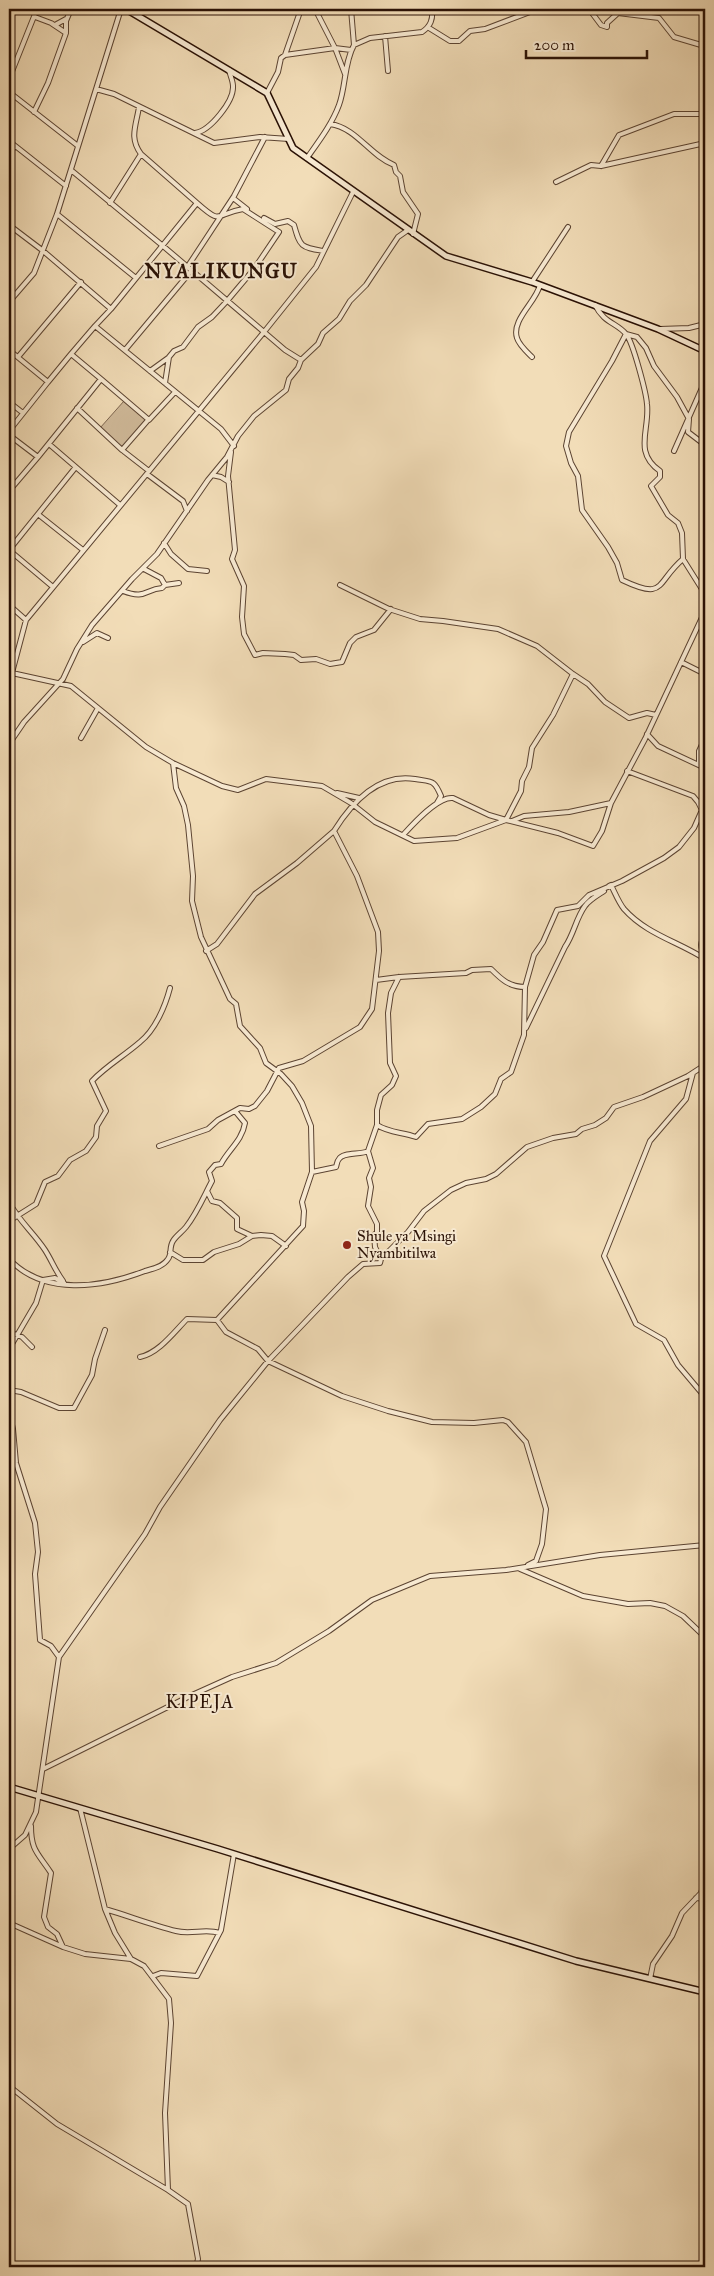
<svg xmlns="http://www.w3.org/2000/svg" width="714" height="2276" viewBox="0 0 714 2276" font-family="'IM FELL Great Primer',serif">
  <rect width="100%" height="100%" fill="#f2ddb8"/>
  <filter id="stains"><feTurbulence type="fractalNoise" baseFrequency=".004" numOctaves="4"/><feColorMatrix values="0 0 0 0 .2 0 0 0 0 .09 0 0 0 0 .02 0 0 0 .5 -.17"/></filter>
  <radialGradient id="worn" r=".72"><stop offset=".6" stop-color="#630" stop-opacity="0"/><stop offset="1" stop-color="#630" stop-opacity=".3"/></radialGradient>
  <path fill="#d0ba9a" stroke="#7d6650" d="M124,401L149,419L123,448L100,428Z"/>
  <g fill="none" stroke-linecap="round" stroke-linejoin="round">
    <g stroke="#5c4432" stroke-width="6">
      <path id="street" d="M315,9L335,48L345,74
        M351,9L354,45
        M589,9L601,25L607,27V23L618,13L659,18L674,37L701,45L705,48
        M55,25L66,19
        M429,28L450,41H459L470,31L485,29L538,9
        M66,32V21L71,9
        M385,36L388,71
        M285,55L301,9
        M9,79L37,9
        M96,89L114,94L214,143L260,137L289,139
        M9,92L78,146
        M267,93L278,72L281,58L285,55L335,48L351,50
        M139,107C136,126 129,138 141,154L197,203L111,309L95,326L221,429L234,446
        M34,112L48,83L66,33L51,23L35,17
        M330,124C357,128 369,155 394,165L396,172L400,176L403,192L418,214L413,234
        M195,133C210,131 234,101 233,86C233,81 230,75 229,70
        M9,141L66,186
        M9,154L15,146
        M307,158C319,141 332,124 339,105C346,86 344,63 354,45L370,38L422,32C431,26 433,19 432,9
        M601,166L619,135L674,114H705
        M556,182L591,165L601,166L705,143
        M233,198L247,209
        M110,203L141,154
        M57,214L136,278
        M264,218L275,224L288,221L294,225C300,247 301,247 323,251
        M9,225L42,250L111,309
        M188,266L234,196L265,137
        M532,282L568,227
        M9,302L34,273L57,214L121,9
        M595,305C604,323 617,323 626,334C633,342 646,392 647,404C650,430 633,452 660,471V477L651,486L668,515L678,523L682,533L683,559L705,594
        M660,329L689,328L705,324
        M9,350L48,382L9,431
        M125,350L192,270
        M18,357L81,282
        M532,357C527,352 519,345 517,338C511,320 536,302 540,285
        M301,360L285,350L264,332L316,267L353,192
        M150,371L168,358
        M101,379L149,420L175,392
        M48,382L71,354
        M165,383L169,357L174,351L183,347L198,327L212,317L227,301L254,269L279,232L243,209C214,214 223,226 197,203
        M9,402L23,413
        M77,408L122,450L149,471
        M9,435L38,457L9,491
        M49,444L120,505
        M122,450L149,419
        M674,451L705,381
        M231,452L228,476L235,550L232,559L244,586L242,617L244,634L255,655L263,653L285,654L294,655L301,660L316,659L330,664L342,662L350,643L356,637L374,630L391,609
        M38,457L101,379L71,354L95,326
        M147,474L183,501L187,511
        M212,475L221,477L229,482
        M39,515L83,550
        M164,543L171,554L188,569L207,571
        M683,559C655,583 666,601 622,580L617,563L608,547L582,510L578,476L571,463L566,446L569,432L612,361L626,334L637,337L646,348L654,366L677,397L689,419L688,432L705,445
        M144,569L161,578L165,585L179,583
        M340,585L389,609L420,619L443,621L498,629L537,646L573,674L588,684L605,702L629,718L647,713L656,715
        M53,587L9,550L75,468
        M123,591C146,600 145,589 162,588L165,585
        M9,605L26,620L264,332L163,246L71,170
        M83,642L97,633L108,638
        M681,662L705,674
        M12,673L71,686L146,747L173,763L222,786L238,790L266,779L322,786L351,803L375,822L414,841L457,838L506,820L558,833L593,846L602,831L611,803
        M9,684L26,620
        M647,734L658,746L705,768
        M81,738L98,708
        M9,744L24,722L63,679L77,649L92,625L132,579L157,554L208,480L227,457L238,436L254,416L286,390L289,379L298,368L301,360L318,344L323,333L339,319L350,301L366,285L398,237L408,230
        M173,763L176,788L184,806L188,825L193,876L192,901L201,937L230,999L236,1004L240,1026L260,1048L266,1063L281,1074L292,1086L302,1103L311,1126L312,1172L302,1202L304,1211L303,1226L217,1320
        M699,765V751L705,738
        M627,771L693,796L698,802L702,810L705,809
        M337,793L359,798
        M512,821L524,816L569,812L611,803L645,739L705,611
        M403,835C413,824 438,796 453,798L489,815L506,820L521,791L522,781L529,767L532,748L553,715L573,674
        M609,886L611,885C615,893 619,903 624,909C646,934 679,942 705,959
        M705,932C701,942 699,947 705,956
        M206,951L217,944L255,894L297,863L334,831
        M376,980L399,977L466,973L472,970L491,969C501,979 509,987 525,987
        M526,1028L565,947C574,934 576,918 585,906C589,900 598,895 604,891
        M693,1073L686,1099L650,1141L604,1256L636,1324L664,1340L678,1365L705,1397
        M377,1125C389,1133 403,1132 416,1137L428,1124L462,1119L481,1107L495,1094L501,1079L511,1072L524,1035L525,987L534,955L543,942L557,910L578,906L589,895L622,881L664,858L679,847L694,828L702,810
        M159,1146L208,1129L218,1120L240,1108L249,1109L255,1106L267,1091L279,1068L303,1061L360,1027L372,1009L379,951L378,932L357,876L334,831C352,802 379,773 415,779C432,782 434,779 441,796L437,803
        M312,1172L336,1167C337,1164 337,1161 339,1159C343,1152 361,1155 368,1151
        M9,1189V1194
        M207,1191L212,1201L220,1203L237,1218V1229L252,1236
        M9,1202C18,1220 34,1233 45,1250C52,1261 55,1270 63,1281
        M9,1221L36,1204L45,1182L58,1176L70,1160L86,1151L96,1137L97,1126L106,1111L92,1081C106,1066 124,1056 140,1042C155,1030 165,1007 170,988
        M170,1252L183,1260H203L214,1252L239,1244L252,1236L261,1235L272,1236L286,1246
        M9,1259C44,1296 101,1288 145,1271C152,1269 163,1267 168,1259C172,1254 169,1247 173,1241C176,1236 182,1232 186,1227C197,1213 204,1196 212,1181L209,1172L215,1165L221,1164C229,1149 242,1141 245,1123L235,1111
        M381,1259L408,1232L424,1211L451,1190L466,1183L486,1179L496,1174L527,1147L553,1138L576,1134L582,1129L595,1125L606,1118L614,1107L643,1097L688,1076L705,1065
        M9,1332L22,1337L32,1347
        M9,1349L36,1303L43,1280L55,1278L64,1283
        M140,1357C159,1353 174,1332 187,1319L217,1320L226,1332L258,1349L268,1361L342,1396L388,1411L432,1422L474,1423L503,1420L508,1422L526,1442L546,1509L542,1544L536,1561L528,1565
        M9,1390L21,1392L59,1408H74L92,1375L95,1359L105,1330
        M9,1412L13,1429L16,1463L35,1523L38,1552L35,1574L40,1640L51,1646L59,1657
        M520,1569L583,1596L628,1604L650,1603L665,1606L683,1616L705,1637
        M43,1769L192,1695L232,1677L276,1663L329,1631L372,1600L430,1576L506,1570L600,1555L705,1545
        M31,1826C31,1851 38,1853 51,1873L44,1917L48,1927L57,1934L63,1947
        M9,1849L25,1835L36,1812L59,1657L145,1534L160,1507L220,1420L268,1361L348,1277L363,1264L380,1263L381,1259L375,1247L374,1235L377,1232V1224L368,1206L371,1187L369,1178L373,1168L368,1151L377,1125V1110L381,1095L392,1085L396,1076L390,1063L388,1013L391,993L399,977
        M696,1898L705,1899
        M105,1909C129,1916 152,1925 176,1931C191,1935 206,1928 219,1933
        M9,1923L63,1947L85,1954L131,1959
        M153,1976L161,1973L197,1976L221,1930L234,1854
        M650,1979L653,1964L672,1936L682,1913L701,1893L705,1881
        M9,2086L57,2124L168,2190L165,2113L171,2023L169,1999L144,1966L131,1959L115,1933L105,1909L80,1808
        M168,2190L188,2204L198,2259L196,2267"/>
    </g>
    <g stroke="#2a1105" stroke-width="8">
      <path id="secondary" d="M126,9L267,93L293,148L446,256L532,282L658,329L705,351
        M9,1787L218,1849L576,1961L705,1992"/>
    </g>
    <use href="#street" stroke="#f7e9d1" stroke-width="4"/>
    <use href="#secondary" stroke="#f7e9d1" stroke-width="5"/>
  </g>
  <circle fill="#8f2418" stroke="#f7e9d1" stroke-width="2" cx="347" cy="1245" r="5"/>
  <g text-anchor="middle" dominant-baseline="central" stroke-width="4" stroke-linejoin="round" paint-order="stroke">
    <g font-size="15" fill="#2a1105" stroke="#f7e9d1" text-anchor="start">
      <text x="357" y="1236">Shule ya Msingi<tspan x="357" dy="17">Nyambitilwa</tspan></text>
    </g>
    <g font-size="18" letter-spacing="1" fill="#2a1105" stroke="#f7e9d1">
      <text x="200" y="1702">KIPEJA</text>
    </g>
    <g font-size="20" font-weight="bold" letter-spacing="1" fill="#2a1105" stroke="#f7e9d1">
      <text x="221" y="271">NYALIKUNGU</text>
    </g>
  </g>
  <rect width="714" height="2276" fill="none" stroke="#f2ddb8" stroke-width="30"/>
  <rect x="10" y="10" width="694" height="2256" fill="none" stroke="#2a1105" stroke-width="2.5"/>
  <rect x="15" y="15" width="684" height="2246" fill="none" stroke="#2a1105"/>
  <path d="M526 50v8h121v-8" fill="none" stroke="#2a1105" stroke-width="2.5"/>
  <text x="534" y="50" font-size="15" fill="#2a1105" stroke="#f7e9d1" stroke-width="4" paint-order="stroke">200 m</text>
  <rect width="100%" height="100%" filter="url(#stains)"/>
  <rect width="100%" height="100%" fill="url(#worn)"/>
</svg>
